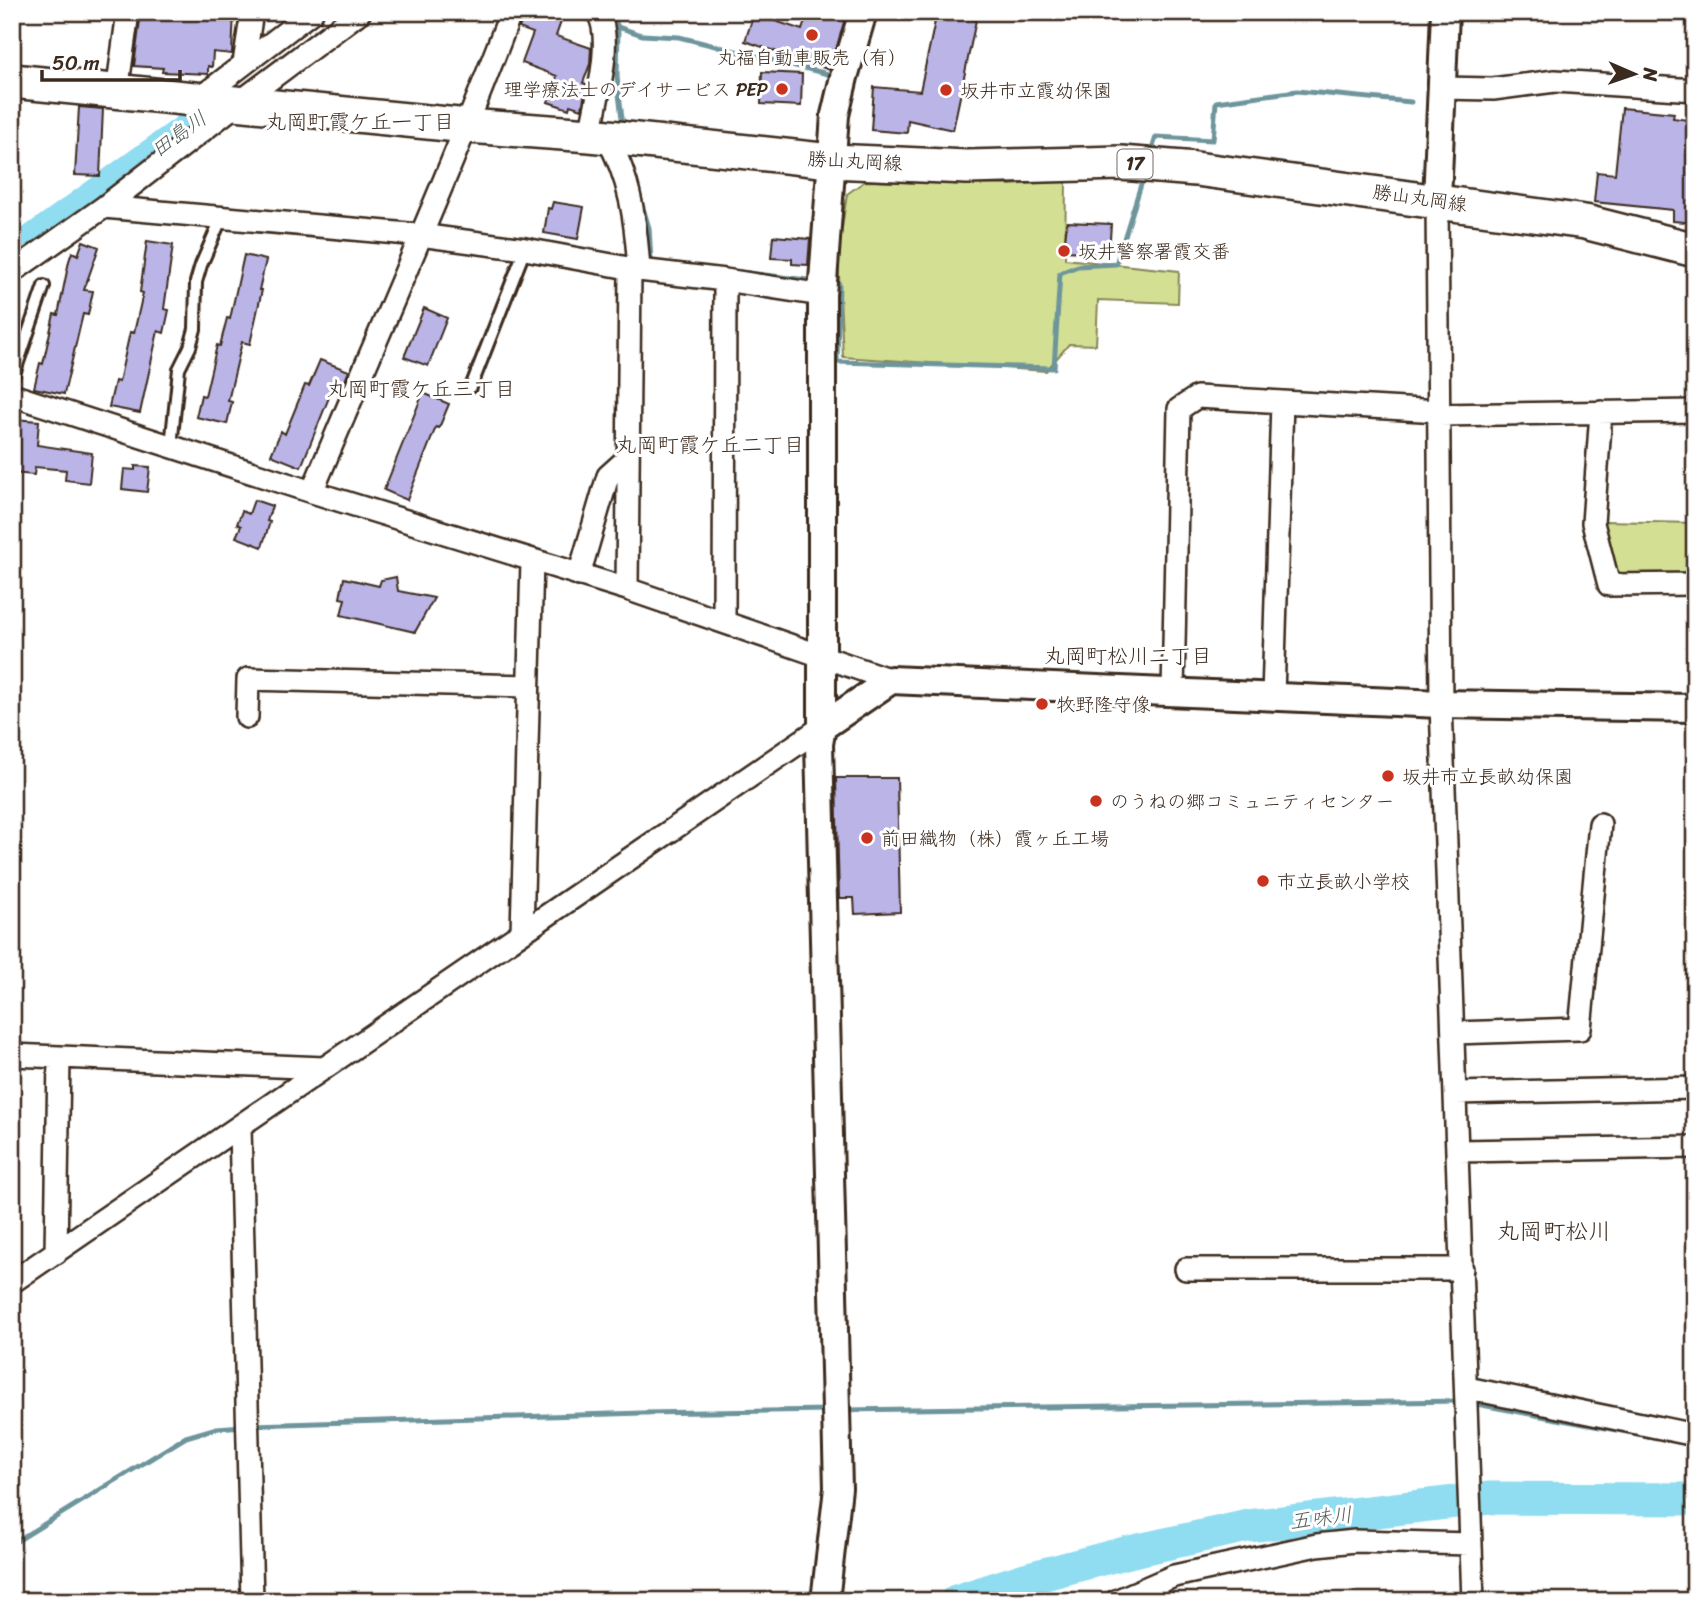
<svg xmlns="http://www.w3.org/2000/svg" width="1707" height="1613" viewBox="0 0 1707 1613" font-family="Sriracha,'Klee One',sans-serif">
  <rect width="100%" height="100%" fill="#fff"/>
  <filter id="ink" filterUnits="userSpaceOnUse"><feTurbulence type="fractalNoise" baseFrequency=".0143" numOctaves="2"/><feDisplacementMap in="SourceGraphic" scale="14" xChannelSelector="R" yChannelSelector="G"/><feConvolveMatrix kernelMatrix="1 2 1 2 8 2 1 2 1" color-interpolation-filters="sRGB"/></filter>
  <g filter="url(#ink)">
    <path fill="#d3e093" stroke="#878558" stroke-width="2" d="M865,181L1010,185L1066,181L1065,259L1179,271L1178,303L1098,300L1096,345L1069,344L1046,371L843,357L838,255L847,194Z
      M1603,521L1695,523V580H1611Z"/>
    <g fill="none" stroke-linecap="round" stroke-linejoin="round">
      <path stroke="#6e959c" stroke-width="5" d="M610,12L618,27L617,77L623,127
        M618,27L642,35L679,37L828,74
        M1151,153L1156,137L1213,140L1216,102L1297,91L1411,102
        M641,201L649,228L651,261L656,262
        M739,272L816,281
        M829,283L839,284L837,362L1054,368L1060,273L1078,266L1116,264L1144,175
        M1471,1403L1654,1437
        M845,1410L1461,1401
        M253,1425L642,1413L828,1410
        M12,1544L186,1437L217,1428L243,1426"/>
      <path stroke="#90dcf0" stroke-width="33" d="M12,256L212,112
        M956,1601L1025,1579L1129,1552L1248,1526L1490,1498L1695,1499"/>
    </g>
    <path fill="#bbb5e7" stroke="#3b2a1e" stroke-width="2" d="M141,12H234L232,54L213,52L212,67L208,66V74L162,72L163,68L134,66Z
      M525,12H552L563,16L556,36L591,48L590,64L583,83L586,84V87L582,109L570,105L569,109L548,102L557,76L522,63L533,33L519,28Z
      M808,12H847L830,70L745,41L754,14L802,30Z
      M937,12L976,20L953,130L908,120L907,133L871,130L874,87L920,91Z
      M762,72L802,74L801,106L761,104Z
      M79,107L103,109L100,176L75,175Z
      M1622,108L1674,113L1673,118L1695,121V223L1673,221V210L1594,202L1597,172L1615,174Z
      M553,202L584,207L578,239L544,233L548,208L551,209Z
      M1067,222L1111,224L1109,253L1064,251Z
      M773,236L810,239L808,265L792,264V259L771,258Z
      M83,241L99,247L84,290L93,291L88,315L83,314L64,394L34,388L40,363L43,364L54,314L58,315L69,261L72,252L78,255Z
      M147,241L173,245L164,309L169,310L164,333L158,331L140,413L109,407L115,381L119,382L130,332L134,333L143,293L140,292Z
      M244,255L266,260L259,290H262L250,344L242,342L228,401L232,402L227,424L196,417L201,395L205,396L217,345L220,346L227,318L230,319Z
      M424,308L447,318L428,366L404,357Z
      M320,360L349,371L340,393L332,390L301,467L271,455L281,431L285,434L305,385L309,386Z
      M423,393L449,404L439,428L436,427L407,500L384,490Z
      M12,419L39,421L37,445L92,453L89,483L65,480L66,470L35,467L34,475L12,473Z
      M135,466L150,467L147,492L122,489L124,469L135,470Z
      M254,500L272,506L267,521L270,522L262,547L236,537L241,526L237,524L242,511L249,514Z
      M396,577L398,591L434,598L415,632L341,615L345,599L340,598L344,578L379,586L381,580Z
      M836,778H897L900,912L855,914L854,898H839Z"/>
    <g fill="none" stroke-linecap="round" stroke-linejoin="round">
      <g stroke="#3b2a1e" stroke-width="16">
        <path id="service" d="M12,380L44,286
          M471,387L525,249
          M171,446L179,369L190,347L195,329L196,282L201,265L222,217"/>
      </g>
      <g stroke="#3b2a1e" stroke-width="26">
        <path id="minor" d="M244,63L252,12
          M1441,88L1493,89L1555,81L1695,90
          M117,92L128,12
          M197,100L312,12
          M590,135C595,105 615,37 597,12
          M606,137C631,177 636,225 639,270
          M1437,200L1441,704L1473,1601
          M104,207L420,235L525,249L639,270L725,280L822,295
          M12,272L104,207L237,104L360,12
          M12,395L312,492L627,589L891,680
          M1601,412L1593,523L1609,585L1695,584
          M1438,415L1695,411
          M312,492C379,332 450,174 511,12
          M579,575L608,476L628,458
          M627,589L630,268
          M724,622L725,280
          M1173,692L1179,409L1197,397L1439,411
          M1273,697L1282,402
          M247,717L248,679L528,686
          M522,932L532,561
          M1453,1033L1580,1029L1600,824
          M12,1055L324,1068
          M1456,1093L1695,1088
          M240,1127L252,1601
          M1458,1151L1695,1147
          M56,1253L59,1057
          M1186,1269H1462
          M12,1282L822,727
          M1467,1388L1695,1435
          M1116,1601L1174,1576L1317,1545L1355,1541L1470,1544"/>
      </g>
      <g stroke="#3b2a1e" stroke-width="32">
        <path id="tertiary" d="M1437,200L1445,12
          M822,727L891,680L1441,704L1695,708
          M825,1601L838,1488L819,744L822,727V295L835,115L844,77L863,12"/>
      </g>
      <g stroke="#3b2a1e" stroke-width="38">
        <path id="primary" d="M12,81L468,126L590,135L831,161L967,167L1121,163L1196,169L1585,222L1695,250"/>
      </g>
      <use href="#service" stroke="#fff" stroke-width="10"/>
      <use href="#minor" stroke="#fff" stroke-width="21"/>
      <use href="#tertiary" stroke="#fff" stroke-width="26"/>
      <use href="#primary" stroke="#fff" stroke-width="33"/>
    </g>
  </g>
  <g fill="#c8321e" stroke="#fff" stroke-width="2.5">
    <circle cx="812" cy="35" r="7"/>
    <circle cx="782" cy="89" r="7"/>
    <circle cx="946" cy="90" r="7"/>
    <circle cx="1064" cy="251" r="7"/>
    <circle cx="1042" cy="704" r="7"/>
    <circle cx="1388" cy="776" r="7"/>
    <circle cx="1096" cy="801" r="7"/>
    <circle cx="867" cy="838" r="7"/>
    <circle cx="1263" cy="881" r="7"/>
  </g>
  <g text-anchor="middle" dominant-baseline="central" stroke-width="6" stroke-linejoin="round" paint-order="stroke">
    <rect fill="#fff" stroke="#766a62" stroke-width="2" x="1117.5" y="149.5" width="35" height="29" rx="5"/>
    <g font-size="18" font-weight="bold" fill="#3b2a1e">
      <text x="1135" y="164">17</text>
    </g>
    <g font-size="19" fill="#3b2a1e" stroke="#fff" text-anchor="start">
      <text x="812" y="57" text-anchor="middle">丸福自動車販売（有）</text>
      <text x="768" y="89" text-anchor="end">理学療法士のデイサービス PEP</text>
      <text x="960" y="90">坂井市立霞幼保園</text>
      <text x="1078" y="251">坂井警察署霞交番</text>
      <text x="1056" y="704">牧野隆守像</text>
      <text x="1402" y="776">坂井市立長畝幼保園</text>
      <text x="1110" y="801">のうねの郷コミュニティセンター</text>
      <text x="881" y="838">前田織物（株）霞ヶ丘工場</text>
      <text x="1277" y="881">市立長畝小学校</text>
    </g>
    <g font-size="19" fill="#3b2a1e" stroke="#fff">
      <text transform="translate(855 161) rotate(3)">勝山丸岡線</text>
      <text transform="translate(1420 198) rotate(8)">勝山丸岡線</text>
    </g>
    <g font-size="21" fill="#3b2a1e" stroke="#fff">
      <text x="360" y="122">丸岡町霞ケ丘一丁目</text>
      <text x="421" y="389">丸岡町霞ケ丘三丁目</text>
      <text x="710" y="445">丸岡町霞ケ丘二丁目</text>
      <text x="1128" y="656">丸岡町松川二丁目</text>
    </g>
    <g font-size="21" font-style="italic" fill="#545f5d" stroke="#fff">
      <text transform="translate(179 134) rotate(-36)">田島川</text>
      <text transform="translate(1321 1518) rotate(-7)">五味川</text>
    </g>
    <g font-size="23" fill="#3b2a1e" stroke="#fff">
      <text x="1554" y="1231">丸岡町松川</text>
    </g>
  </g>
  <rect width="1707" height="1613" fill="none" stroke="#fff" stroke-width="42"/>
  <rect x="21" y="21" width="1665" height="1571" fill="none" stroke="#3b2a1e" stroke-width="2.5" filter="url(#ink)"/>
  <g transform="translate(1634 74) rotate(92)" stroke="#ffffff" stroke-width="5" paint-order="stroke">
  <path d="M0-5L12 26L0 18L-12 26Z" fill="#3b2a1e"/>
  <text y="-10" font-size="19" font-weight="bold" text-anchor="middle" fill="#3b2a1e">N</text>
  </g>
  <path d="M42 70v10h138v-10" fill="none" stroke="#3b2a1e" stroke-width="3.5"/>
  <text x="52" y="70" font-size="21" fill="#3b2a1e" stroke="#ffffff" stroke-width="5" paint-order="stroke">50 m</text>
</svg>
